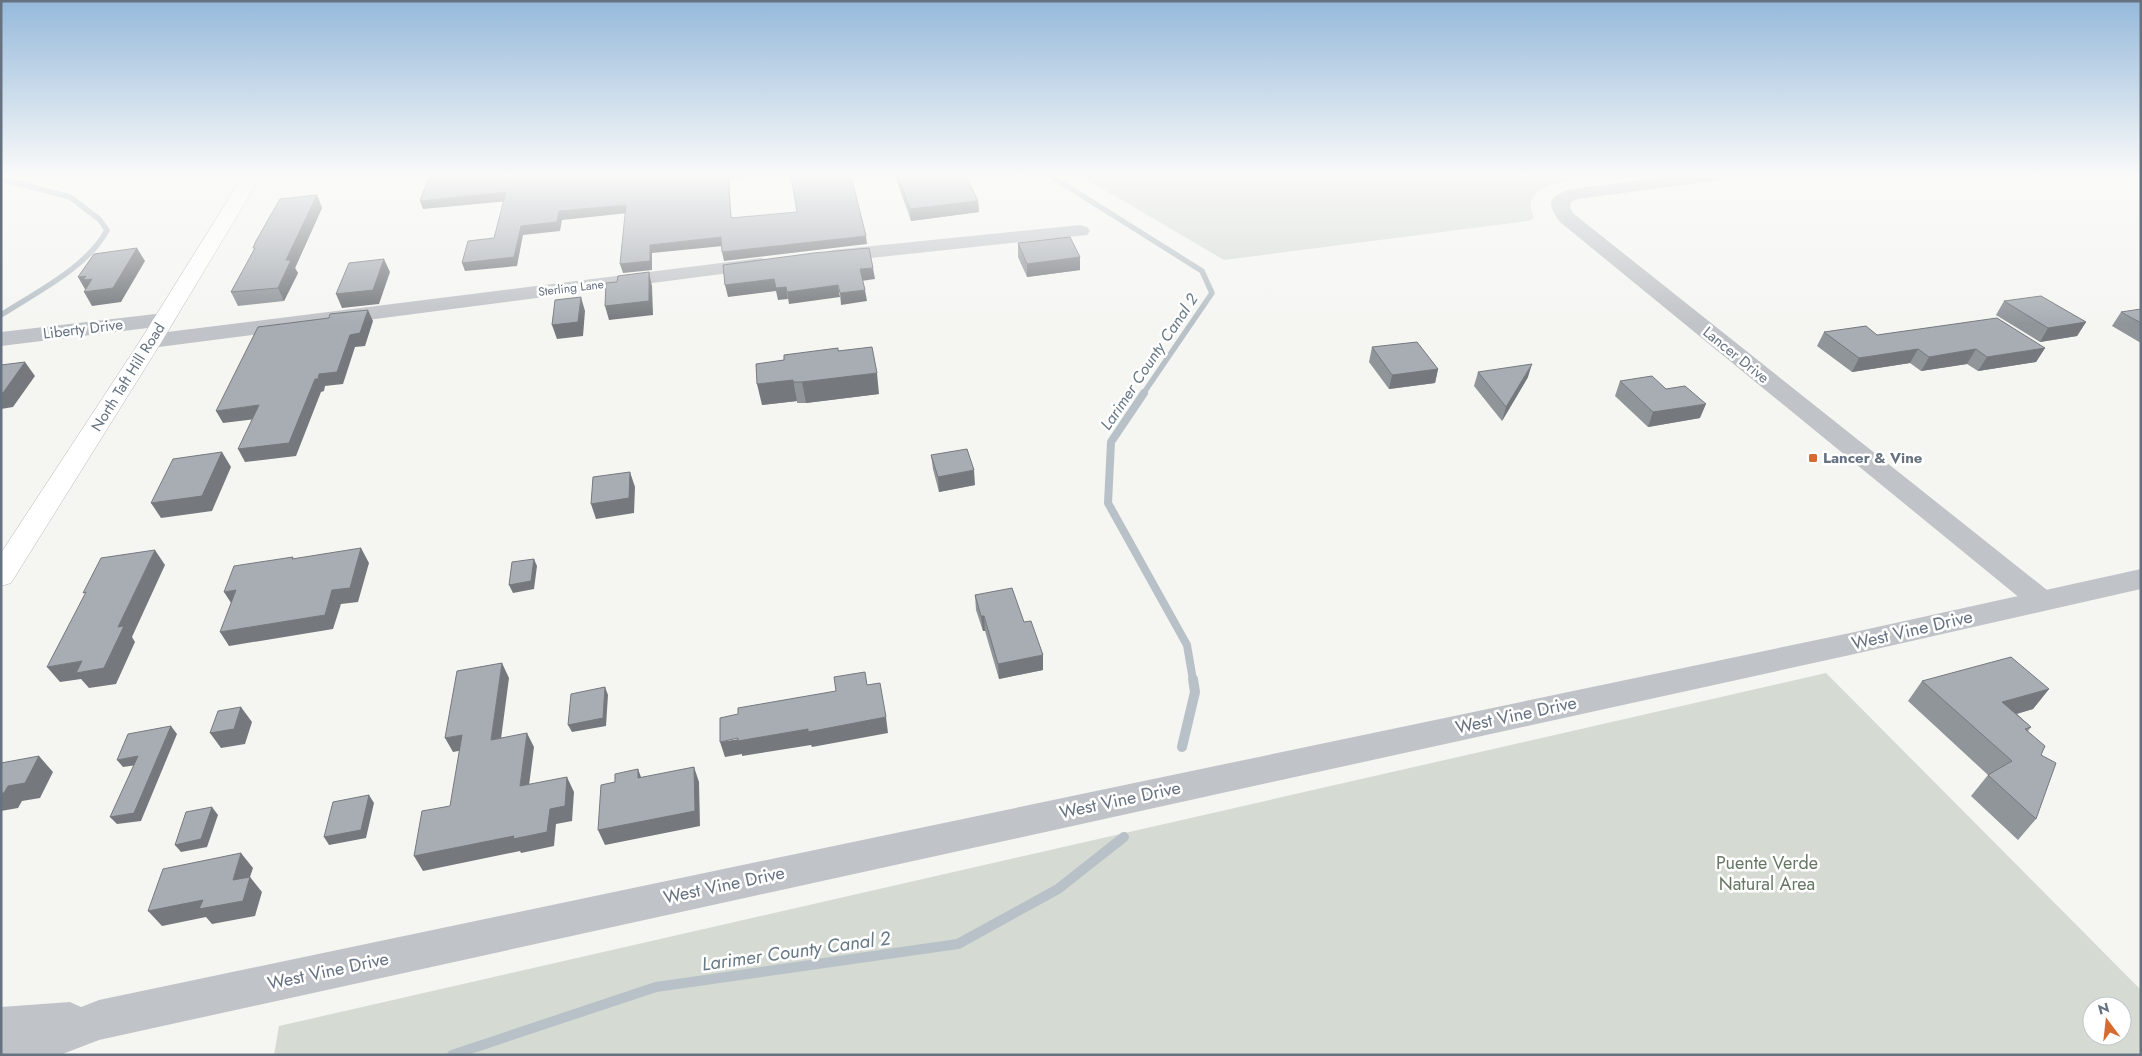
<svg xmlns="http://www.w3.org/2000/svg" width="2142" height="1056" viewBox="0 0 2142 1056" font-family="Jost,sans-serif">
  <rect width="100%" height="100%" fill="#f5f5f2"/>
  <path fill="#d5dbd3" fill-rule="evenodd" d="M1081,176H1608C1585,179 1515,179 1534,218L1528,221L1224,260Z
    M1826,673L2141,990V1055H274L279,1026ZM2092,1006H2122V1036H2092Z"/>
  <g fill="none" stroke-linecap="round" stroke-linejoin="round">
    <path stroke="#b8c1c7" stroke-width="5.5" d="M1051,176L1202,271L1212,293L1143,394
      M1,179L70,197L99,219L107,230C88,267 35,293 1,315"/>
    <path stroke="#b8c1c7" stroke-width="8" d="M1144,393L1111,442L1108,503L1187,645L1193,680"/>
    <path stroke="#b8c1c7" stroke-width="10" d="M1182,747L1195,692L1193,679
      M452,1055L656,987L958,944L1058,889L1124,837"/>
    <g stroke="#b3b7bb" stroke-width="1">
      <path id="secondary" d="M243,176H261L162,341L11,583L1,586V553L140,341Z"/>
    </g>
    <path fill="#c0c3c7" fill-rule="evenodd" d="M1668,176H1722L1719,180L1713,181L1578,199L1571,202L1570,208L1574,214L2052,594L2057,601L2052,608L2042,611L2032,608L1560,222C1548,205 1546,198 1568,190Z
      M1080,225L1087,227L1090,231L1087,235L833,262L826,260L823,256L826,252L833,250Z
      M761,258L768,260L771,264L768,268L151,348L143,346L140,341L143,336L151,334Z
      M164,313L172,315L175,320L172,325L1,346V332Z"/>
    <path fill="#c0c3c7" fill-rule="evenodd" d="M2141,569V589L1850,655L99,1040L60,1055H1V1007L70,1002L81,1007L99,1000L1850,633Z"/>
    <use href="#secondary" fill="#fff" fill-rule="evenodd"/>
  </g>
  <path fill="#90959a" d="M895,176H966L978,201L979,212L911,221Z
    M317,195L322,208L295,268L298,273L284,301L238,306L231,292Z
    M1018,243L1080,257V270L1027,277L1018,257Z
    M2004,301L2086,322L2077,336L2040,342L1996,315Z
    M2141,309V343L2112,326L2121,312Z
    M1824,332L1877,335L2045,348L2036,362L1978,371L1967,364L1921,371L1910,363L1852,372L1817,346Z
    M1372,347L1438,369L1435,383L1389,389L1369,362Z
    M838,351L879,394L806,403H797V401L762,405L784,360Z
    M1478,372L1528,377L1502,421L1474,386Z
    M1620,381L1700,418L1648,427L1615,396Z
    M931,455L975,485L939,492L933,469Z
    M975,595L1024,622L1043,670L999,679L985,631H983L976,610Z
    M1922,681L2049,689L2033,709L2017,714L2031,727L2028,731L2041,755L2036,819L2018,840L1971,796L1988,775L1908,701Z"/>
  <path fill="#75797d" d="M728,176H751L729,179L732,227L731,218Z
    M506,192L509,201L423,209L420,201Z
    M317,195L322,208L295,268L298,273L284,301L278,288L286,260Z
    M978,201L979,212L911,221L910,209Z
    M626,205L628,213L562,220L560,231L523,235L517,266L465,271L462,263L521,226L559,211Z
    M866,236L867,244L724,261L722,252Z
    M721,237L723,246L652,253V270L623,273L620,264L650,245Z
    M137,248L145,261L121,302L92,306L84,292L86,291L78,277L86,276Z
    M1080,257V270L1027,277V264Z
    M384,259L390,272L379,304L342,308L336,294Z
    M873,268L875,279L861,281L860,269Z
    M649,272L652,286L653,315L609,320L605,306Z
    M774,279L786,287L788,299L778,300L776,291L728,297L725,285Z
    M838,285L840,297L789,304L787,292Z
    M865,290L867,301L841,305L840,293Z
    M581,297L585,311L583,336L557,339L552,325Z
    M368,310L373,321L365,346L355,347L343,384L325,386L324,391L321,392L296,456L245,462L238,449L315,379L350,335Z
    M2086,322L2077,336L2040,342L2048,328Z
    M2045,348L2036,362L1978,371L1987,357Z
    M1918,349L1910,363L1852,372L1859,358Z
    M1976,349L1967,364L1921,371L1929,357Z
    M25,362L35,376L13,407L1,409V393Z
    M1532,364L1528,377L1502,421L1506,407Z
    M1438,369L1435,383L1389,389L1392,375Z
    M877,373L879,394L806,403L802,382Z
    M793,380L797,401L762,405L757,384Z
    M1706,404L1700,418L1648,427L1653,412Z
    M259,405L265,418L223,423L216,411Z
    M222,452L231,467L212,511L161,518L151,503Z
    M974,470L975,485L939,492L938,477Z
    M630,472L635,487L634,513L596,519L591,504Z
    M361,548L369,563L358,602L341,604L333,629L229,646L220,632L332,590Z
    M155,550L165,565L132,637L135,642L116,684L89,688L81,679L60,682L47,667L82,661L118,627Z
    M534,559L537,566L534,589L513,593L509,585Z
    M236,590L233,606L224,592Z
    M981,616H984L985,631H983Z
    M1043,655V670L999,679L998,664Z
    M502,663L509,678L499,754L491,740Z
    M605,687L608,695L606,726L572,732L568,725Z
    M2049,689L2033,709L1987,722L2002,702Z
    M241,707L252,722L245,744L221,748L210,733Z
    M886,717L888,733L812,747L811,745L742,756V754L725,757L720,742Z
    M171,726L177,734L141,821L117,824L110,817Z
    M527,733L534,747L527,801L520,786Z
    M462,735L469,749L453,752L445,738Z
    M39,756L53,772L40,798L22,801L18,808L1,811V793L8,786Z
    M138,756L144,764L123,767L117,760Z
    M694,767L699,782L700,826L605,845L598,830Z
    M638,769L644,785L638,778Z
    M567,777L574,792L572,821L556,824L554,846L521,853L520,851L423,871L414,856L550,809Z
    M369,795L374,803L366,838L329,845L324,837Z
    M212,807L218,815L207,847L181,852L175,845Z
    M241,853L253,868L250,877L262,892L255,916L212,924L206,917L162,926L148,911L233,880Z"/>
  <path fill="#a7adb3" stroke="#75797d" d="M429,176H728L731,218L797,212L791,176H851L866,236L722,252L721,237L650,245V261L620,264L626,205L559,211L557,222L521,226L514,257L462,263L468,241L494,238L506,192L420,201Z
    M898,176H966L978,201L910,209Z
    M317,195L286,260H291L278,288L231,292L255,248H253L256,241L280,199Z
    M1070,237L1080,257L1027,264L1018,243Z
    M137,248L113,288L84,292L92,279L83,280L86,276L78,277L94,254Z
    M869,248L873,268L860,269L865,290L840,293L838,285L787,292L786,287L776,288L774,279L725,285L723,265L814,253Z
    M384,259L373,290L336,294L349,263Z
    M649,272V301L605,306L606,283L617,282L618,276Z
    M2041,296L2086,322L2048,328L2004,301Z
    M581,297L578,322L552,325L555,300Z
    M2141,309V323L2121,312Z
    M368,310L360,333L350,335L337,372L319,374L318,379H315L289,443L238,449L259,405L216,411L258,327L329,318L330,314Z
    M1997,318L2045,348L1987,357L1976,349L1929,357L1918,349L1859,358L1824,332L1866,326L1877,335Z
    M1417,342L1438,369L1392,375L1372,347Z
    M872,347L877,373L802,382H793V380L757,384L756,364L784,360V355L838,348V351Z
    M25,362L3,393H1V365Z
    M1532,364L1506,407L1478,372Z
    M1652,376L1666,389L1685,386L1706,404L1653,412L1620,381Z
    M967,449L974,470L938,477L931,455Z
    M222,452L202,496L151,503L173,459Z
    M630,472L629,498L591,504L593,477Z
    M361,548L350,588L332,590L325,615L220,632L236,590L224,592L234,566L293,557L292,559Z
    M155,550L118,627L124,626L104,668L76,673L82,661L47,667L86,592L83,593L101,558Z
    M534,559L531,581L509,585L512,562Z
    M1012,588L1024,622L1031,621L1043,655L998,664L984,616H981L975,595Z
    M2011,657L2049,689L2002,702L2031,727L2025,729L2045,746L2041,755L2056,763L2036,819L1988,775L2012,761L1922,681Z
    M502,663L491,740L527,733L520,786L567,777L565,806L550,809L547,832L513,839L514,836L414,856L422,811L450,806L462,735L445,738L457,671Z
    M865,672L867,685L880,683L886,717L808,732V729L738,741V738L720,742V718L738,714V708L836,691L834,677Z
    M605,687L603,718L568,725L571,694Z
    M241,707L234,729L210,733L218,711Z
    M171,726L134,813L110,817L138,756L117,760L128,734Z
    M39,756L25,783L8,786L4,793H1V763Z
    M694,767L695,811L598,830L601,785L615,782V774L638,769V778Z
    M369,795L361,830L324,837L333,802Z
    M212,807L201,839L175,845L186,812Z
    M241,853L233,880L250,877L243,901L199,909L203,900L148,911L163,869Z"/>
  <linearGradient id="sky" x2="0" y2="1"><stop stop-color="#95b9db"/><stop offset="0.54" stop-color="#fafaf9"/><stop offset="1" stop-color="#fafaf9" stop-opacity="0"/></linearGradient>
  <rect width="2142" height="324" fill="url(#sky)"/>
  <rect fill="#d66b31" stroke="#fff" stroke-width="2" x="1808" y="453" width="10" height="10" rx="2.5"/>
  <g text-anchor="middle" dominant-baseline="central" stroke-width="5" stroke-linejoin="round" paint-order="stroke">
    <g font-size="12" fill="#667280" stroke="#fff">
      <text transform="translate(571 288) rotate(-7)">Sterling Lane</text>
    </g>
    <g font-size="15" fill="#667280" stroke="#fff">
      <text transform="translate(83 329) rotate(-7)">Liberty Drive</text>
      <text transform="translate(1736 355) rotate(39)">Lancer Drive</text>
      <text transform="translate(128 377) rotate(-58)">North Taft Hill Road</text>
    </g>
    <g font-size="15" font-weight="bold" fill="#667280" stroke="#fff" text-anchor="start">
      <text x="1823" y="458">Lancer &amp; Vine</text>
    </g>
    <g font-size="16" font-style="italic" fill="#677985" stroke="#fff">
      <text transform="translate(1149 362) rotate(-56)">Larimer County Canal 2</text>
    </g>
    <g font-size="18" fill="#667280" stroke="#fff">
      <text transform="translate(1912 630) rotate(-13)">West Vine Drive</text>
      <text transform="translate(1516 715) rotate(-12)">West Vine Drive</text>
      <text transform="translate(1120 800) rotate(-12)">West Vine Drive</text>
      <text transform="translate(724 885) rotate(-12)">West Vine Drive</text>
      <text transform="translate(328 971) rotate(-12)">West Vine Drive</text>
    </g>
    <g font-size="18" fill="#667864" stroke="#fff">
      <text x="1767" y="863">Puente Verde<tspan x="1767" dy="21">Natural Area</tspan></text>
    </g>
    <g font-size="19" font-style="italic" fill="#677985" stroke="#fff">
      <text transform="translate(796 951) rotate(-8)">Larimer County Canal 2</text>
    </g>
  </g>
  <rect width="2142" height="1056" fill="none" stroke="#667280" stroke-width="5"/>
  <g transform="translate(2107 1021) rotate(345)"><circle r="24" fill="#ffffff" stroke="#c2c7cc"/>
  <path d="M0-4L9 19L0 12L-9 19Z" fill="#d66b31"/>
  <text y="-8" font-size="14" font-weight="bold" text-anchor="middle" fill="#667280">N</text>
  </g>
</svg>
